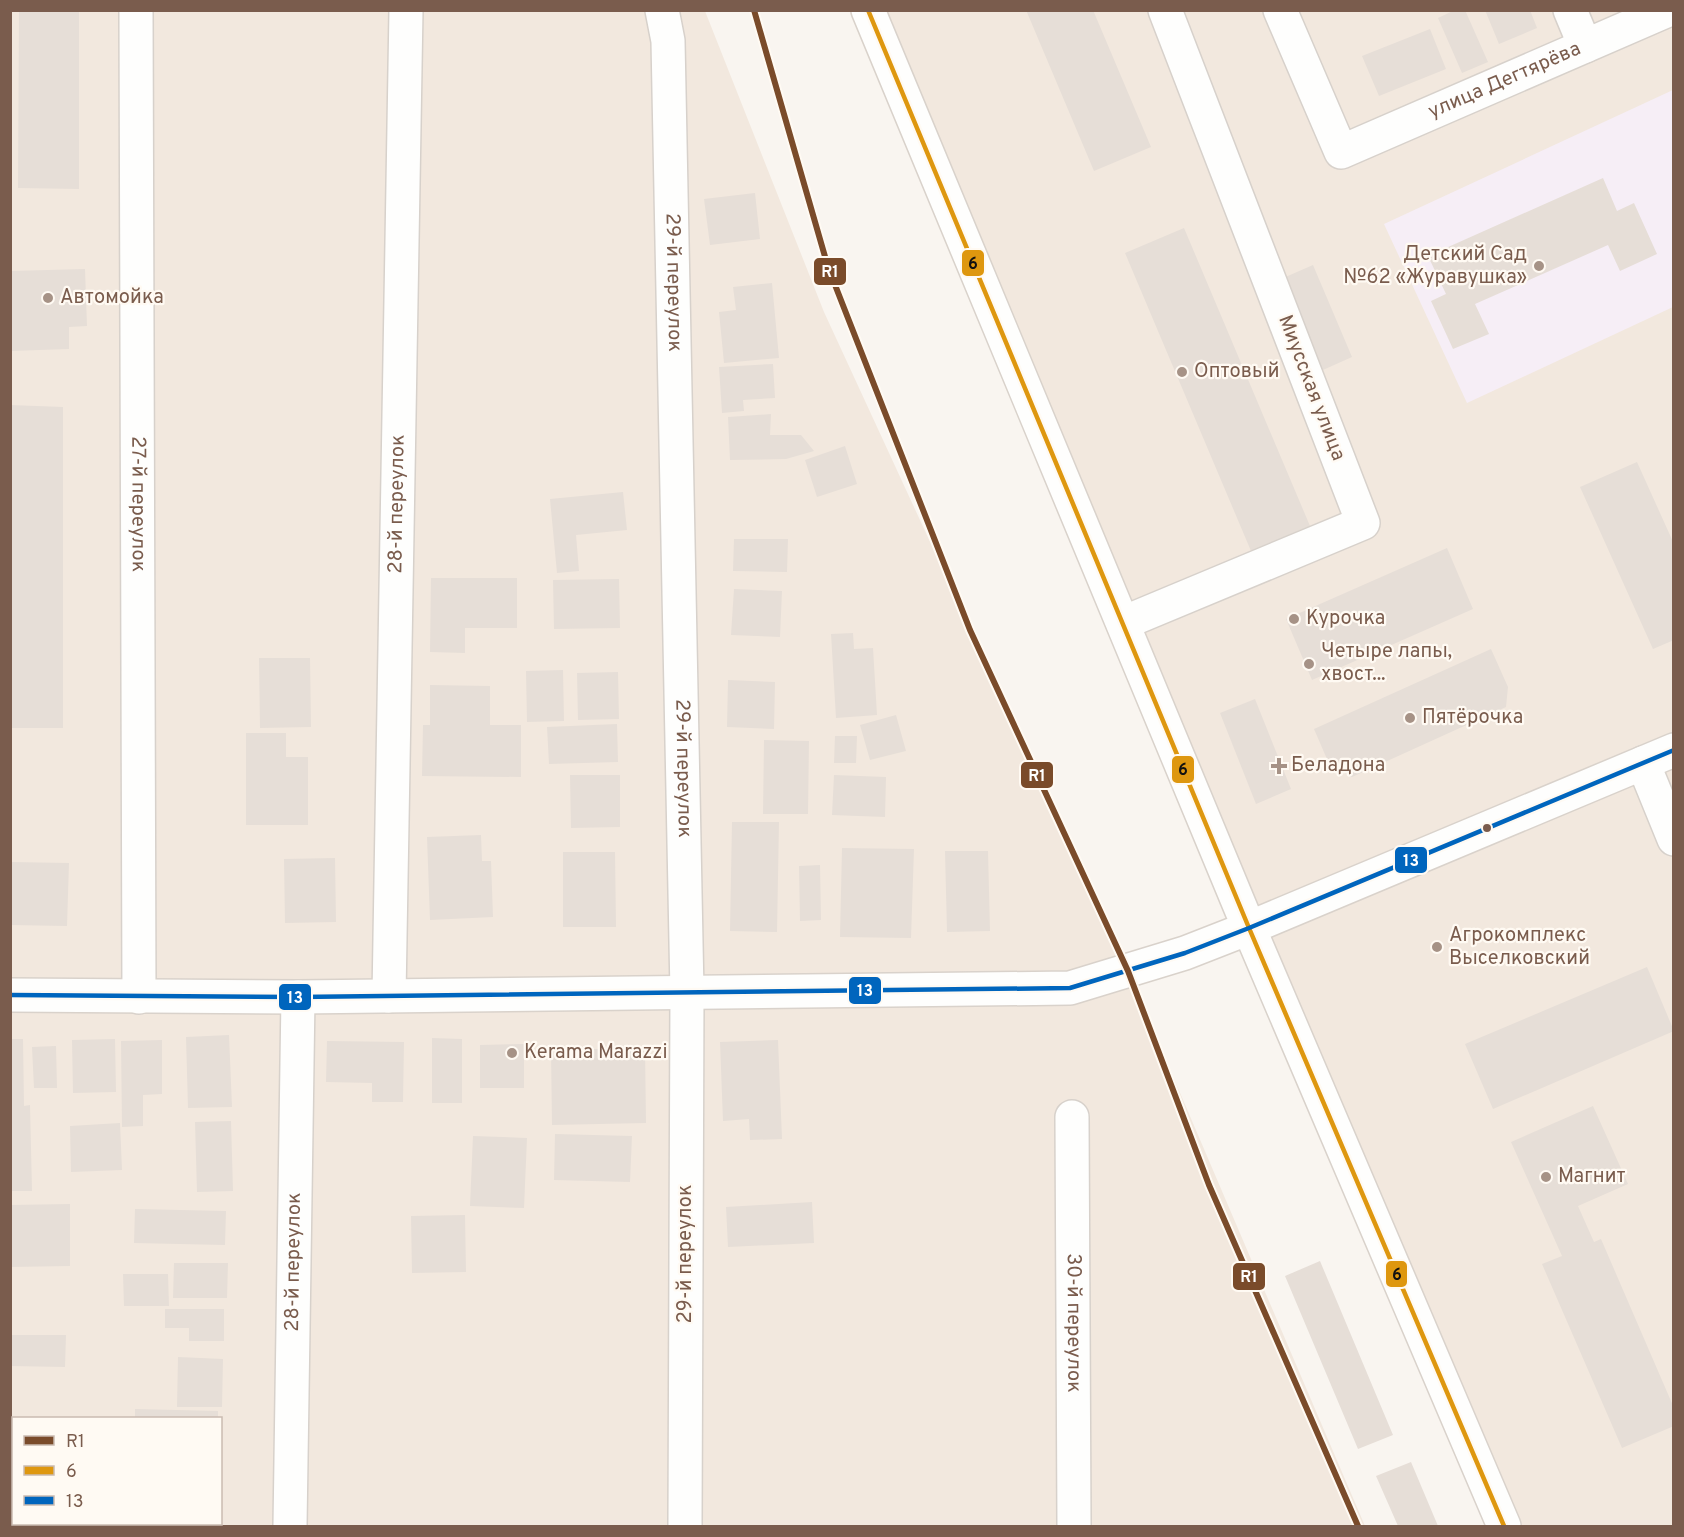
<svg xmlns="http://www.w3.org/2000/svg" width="1684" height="1537" viewBox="0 0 1684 1537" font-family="Overpass,sans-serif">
  <rect width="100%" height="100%" fill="#f9f5f0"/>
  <path fill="#f2e8de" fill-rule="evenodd" d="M10,11H705L824,312L1128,971L1365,1526H11ZM14,1418H220V1524H14Z
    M868,11H1673V1526H1504Z"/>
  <path fill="#f6eef6" d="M1673,90V307L1467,403L1384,224Z"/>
  <path fill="#e6ded7" d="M19,10H79V189L18,188Z
    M1026,10H1093L1151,147L1094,171Z
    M1455,10H1465L1488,62L1462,73L1438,18Z
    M1485,10H1530L1537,28L1499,44Z
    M1430,29L1446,69L1379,96L1362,56Z
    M1603,178L1617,211L1634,203L1657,254L1620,271L1608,245L1475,304L1489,334L1453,349L1431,301L1446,294L1428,256Z
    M755,193L760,239L710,245L704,199Z
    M1184,228L1310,526L1251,551L1125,253Z
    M1313,265L1352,357L1314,374L1274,282Z
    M85,269L87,326L69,327V349L10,351V271Z
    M772,283L779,358L724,363L719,312L736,310L733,287Z
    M773,364L775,398L743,400L744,411L722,413L719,367Z
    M10,405L63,407V728H10Z
    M771,414L770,435H801L814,451L786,459L730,460L728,417Z
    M845,446L857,484L817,497L805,460Z
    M1637,462L1674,544V640L1653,649L1580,487Z
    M623,492L627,530L576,535L579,571L557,573L550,499Z
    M734,539H788L787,572L733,571Z
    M1447,548L1473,609L1312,680L1286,619Z
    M431,578H517V628H465V653L430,652Z
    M619,579L620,628L554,629L553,580Z
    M734,589L782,591L780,637L731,635Z
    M853,633L854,649L873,648L877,715L836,718L831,634Z
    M1491,649L1508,687L1506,707L1352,777L1330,766L1314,729Z
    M259,658H310L311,727L260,728Z
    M563,670L564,721L527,722L526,671Z
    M618,672L619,719L578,720L577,673Z
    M728,680L775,682L774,729L727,727Z
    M430,685L490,686V725H521V777L422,776L423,725H430Z
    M1255,699L1291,789L1256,804L1220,713Z
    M896,715L906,751L870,760L860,725Z
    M617,724L618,762L549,764L547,727Z
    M246,733H286V757H308V825H246Z
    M835,736H857L856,763H834Z
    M764,740L809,741L808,814H763Z
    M570,775H620V827L571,828Z
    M834,775L886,777L885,817L832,815Z
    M732,822H779L777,932L730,931Z
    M481,835L482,861H491L493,917L430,920L427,837Z
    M842,848L914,849L911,938L840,937Z
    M945,851H988L990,931L947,932Z
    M563,852H615L616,927H563Z
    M335,858L336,922L285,923L284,859Z
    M10,862L69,863L67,926L10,925Z
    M820,865L821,920L800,921L799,866Z
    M1647,967L1674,1031L1493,1109L1465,1044Z
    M229,1035L232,1107L188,1108L186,1037Z
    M432,1038L462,1039V1103H432Z
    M10,1039H23L24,1106L30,1105L32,1191H10Z
    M115,1039L116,1092L73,1093L72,1040Z
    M162,1040V1094L143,1095V1126L122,1127L121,1041Z
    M778,1040L782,1139L750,1140L749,1119L723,1121L720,1042Z
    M327,1041L404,1042L403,1102H372V1083L326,1082Z
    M524,1044V1088H480V1045Z
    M56,1046L57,1088H34L32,1047Z
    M645,1048L646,1123L552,1125L551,1050Z
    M1593,1106L1628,1184L1578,1206L1594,1242L1601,1239L1674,1408V1426L1622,1448L1542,1264L1562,1256L1511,1142Z
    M231,1121L233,1191L197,1192L195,1122Z
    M120,1123L122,1170L71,1172L70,1126Z
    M555,1134L632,1136L630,1182L554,1180Z
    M473,1136L527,1138L524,1208L470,1206Z
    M812,1202L814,1243L728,1247L726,1207Z
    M70,1204V1266L10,1267V1205Z
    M135,1209L226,1211L225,1245L134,1243Z
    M465,1215L466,1272L412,1273L411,1216Z
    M1320,1261L1393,1435L1358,1449L1285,1276Z
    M174,1263H228L227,1298H173Z
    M123,1274H168L169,1306H124Z
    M165,1309H224V1341H189V1328H165Z
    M10,1335H66L65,1367L10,1366Z
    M178,1357L223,1359L222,1407H177Z
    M135,1409L218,1411V1418H135Z
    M1411,1462L1438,1526H1398L1376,1476Z"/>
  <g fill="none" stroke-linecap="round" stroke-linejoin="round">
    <g stroke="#d7d1cb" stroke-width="36">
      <g id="street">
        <path id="s1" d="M136,10L139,997"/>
        <path id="s2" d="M662,10L668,41L687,992L685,1526"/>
        <path id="s3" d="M1280,10L1341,152L1668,10"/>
        <path d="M1570,10L1585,46"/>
        <path d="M1123,623L1363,523L1165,10"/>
        <path d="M1643,763L1674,839"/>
        <path id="s4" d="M389,996L406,10"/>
        <path id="s5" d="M1072,1117L1074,1526"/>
        <path id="s6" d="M290,1526L298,997"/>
      </g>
    </g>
    <g stroke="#d9d2cb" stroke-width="36">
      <path id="secondary" d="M868,10L1249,928L1504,1526
        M10,995L298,997L1070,988L1185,953L1249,928L1674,750"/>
    </g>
    <use href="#street" stroke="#fefefd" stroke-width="33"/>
    <use href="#secondary" stroke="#fefefd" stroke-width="33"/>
    <g stroke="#fffaf3" stroke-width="9">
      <path id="bus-1" d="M868,10L1249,928L1504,1526"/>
    </g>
    <g stroke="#fffaf3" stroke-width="9">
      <path id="bus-2" d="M10,995L298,997L1070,988L1185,953L1249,928L1674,750"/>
    </g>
    <use href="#bus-1" stroke="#de970f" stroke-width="4.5"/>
    <use href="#bus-2" stroke="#0065bd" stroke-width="4.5"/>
    <g stroke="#fffaf3" stroke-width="10">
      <path id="rail-1" d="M754,10L828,267L970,630L1128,971L1209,1185L1358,1526"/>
    </g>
    <use href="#rail-1" stroke="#7a4b2a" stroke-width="6"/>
  </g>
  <g fill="#a69286" stroke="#fffaf3" stroke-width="2">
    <circle cx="1539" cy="266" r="6"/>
    <circle cx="48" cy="298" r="6"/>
    <circle cx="1182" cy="372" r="6"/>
    <circle cx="1294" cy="619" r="6"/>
    <circle cx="1309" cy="664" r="6"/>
    <circle cx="1410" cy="718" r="6"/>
    <path d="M1276 757h6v6h6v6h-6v6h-6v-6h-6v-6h6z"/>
    <circle cx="1437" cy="947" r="6"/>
    <circle cx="512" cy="1053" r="6"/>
    <circle cx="1546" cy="1177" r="6"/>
  </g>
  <circle fill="#7a5c4d" stroke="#fffaf3" stroke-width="2" cx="1487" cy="828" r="5"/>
  <g text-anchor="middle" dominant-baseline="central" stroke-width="4.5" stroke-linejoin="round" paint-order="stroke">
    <g font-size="20" fill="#7a5c4d" stroke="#fffaf3">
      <text stroke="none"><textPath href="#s3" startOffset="333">улица Дегтярёва</textPath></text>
      <text stroke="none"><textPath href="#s2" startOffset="273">29-й переулок</textPath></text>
      <text transform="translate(1311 388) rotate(69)">Миусская улица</text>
      <text stroke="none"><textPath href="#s4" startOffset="492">28-й переулок</textPath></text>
      <text stroke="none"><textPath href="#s1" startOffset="494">27-й переулок</textPath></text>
      <text stroke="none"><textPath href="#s2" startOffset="759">29-й переулок</textPath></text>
      <text transform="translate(686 1254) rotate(-90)">29-й переулок</text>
      <text stroke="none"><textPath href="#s6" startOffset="264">28-й переулок</textPath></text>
      <text stroke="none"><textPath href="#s5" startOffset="206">30-й переулок</textPath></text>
    </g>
    <g font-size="20" fill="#7a5c4d" stroke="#fffaf3" text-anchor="start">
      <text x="1527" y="255" text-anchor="end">Детский Сад<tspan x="1527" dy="23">№62 «Журавушка»</tspan></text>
      <text x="60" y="298">Автомойка</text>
      <text x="1194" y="372">Оптовый</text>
      <text x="1306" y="619">Курочка</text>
      <text x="1321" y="652">Четыре лапы,<tspan x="1321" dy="23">хвост...</tspan></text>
      <text x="1422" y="718">Пятёрочка</text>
      <text x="1291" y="766">Беладона</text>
      <text x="1449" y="936">Агрокомплекс<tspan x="1449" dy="23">Выселковский</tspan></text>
      <text x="524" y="1053">Kerama Marazzi</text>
      <text x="1558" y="1177">Магнит</text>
    </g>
  </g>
  <g stroke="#fffaf3" stroke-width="2">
    <rect x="961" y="249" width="24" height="28" rx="6" fill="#de970f"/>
    <rect x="813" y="257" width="34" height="29" rx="6" fill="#7a4b2a"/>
    <rect x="1171" y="755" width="24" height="29" rx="6" fill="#de970f"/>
    <rect x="1020" y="761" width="34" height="28" rx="6" fill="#7a4b2a"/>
    <rect x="1394" y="846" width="34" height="28" rx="6" fill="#0065bd"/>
    <rect x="848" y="976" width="34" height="29" rx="6" fill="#0065bd"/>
    <rect x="278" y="983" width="34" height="28" rx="6" fill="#0065bd"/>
    <rect x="1385" y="1260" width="23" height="28" rx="6" fill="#de970f"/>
    <rect x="1232" y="1262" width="34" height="29" rx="6" fill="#7a4b2a"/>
  </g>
  <g font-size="16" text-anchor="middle" font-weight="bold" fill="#fff">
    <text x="830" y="277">R1</text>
    <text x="1037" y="781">R1</text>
    <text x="1411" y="866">13</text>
    <text x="865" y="996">13</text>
    <text x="295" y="1003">13</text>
    <text x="1249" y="1282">R1</text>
  </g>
  <g font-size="16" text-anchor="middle" font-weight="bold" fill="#111">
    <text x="973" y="269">6</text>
    <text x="1183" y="775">6</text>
    <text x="1397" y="1280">6</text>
  </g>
  <rect width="1684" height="1537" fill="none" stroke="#7a5c4d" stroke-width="24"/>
  <rect x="12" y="1417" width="210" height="108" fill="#fffaf3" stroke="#cabbb1" stroke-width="1.5"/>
  <rect x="24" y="1436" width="30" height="9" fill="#7a4b2a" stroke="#cabbb1" stroke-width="1.5"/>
  <text x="66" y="1447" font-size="18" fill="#7a5c4d">R1</text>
  <rect x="24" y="1466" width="30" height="9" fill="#de970f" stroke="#cabbb1" stroke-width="1.5"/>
  <text x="66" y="1477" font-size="18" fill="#7a5c4d">6</text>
  <rect x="24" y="1496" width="30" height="9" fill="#0065bd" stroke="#cabbb1" stroke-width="1.5"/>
  <text x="66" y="1507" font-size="18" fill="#7a5c4d">13</text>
</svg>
